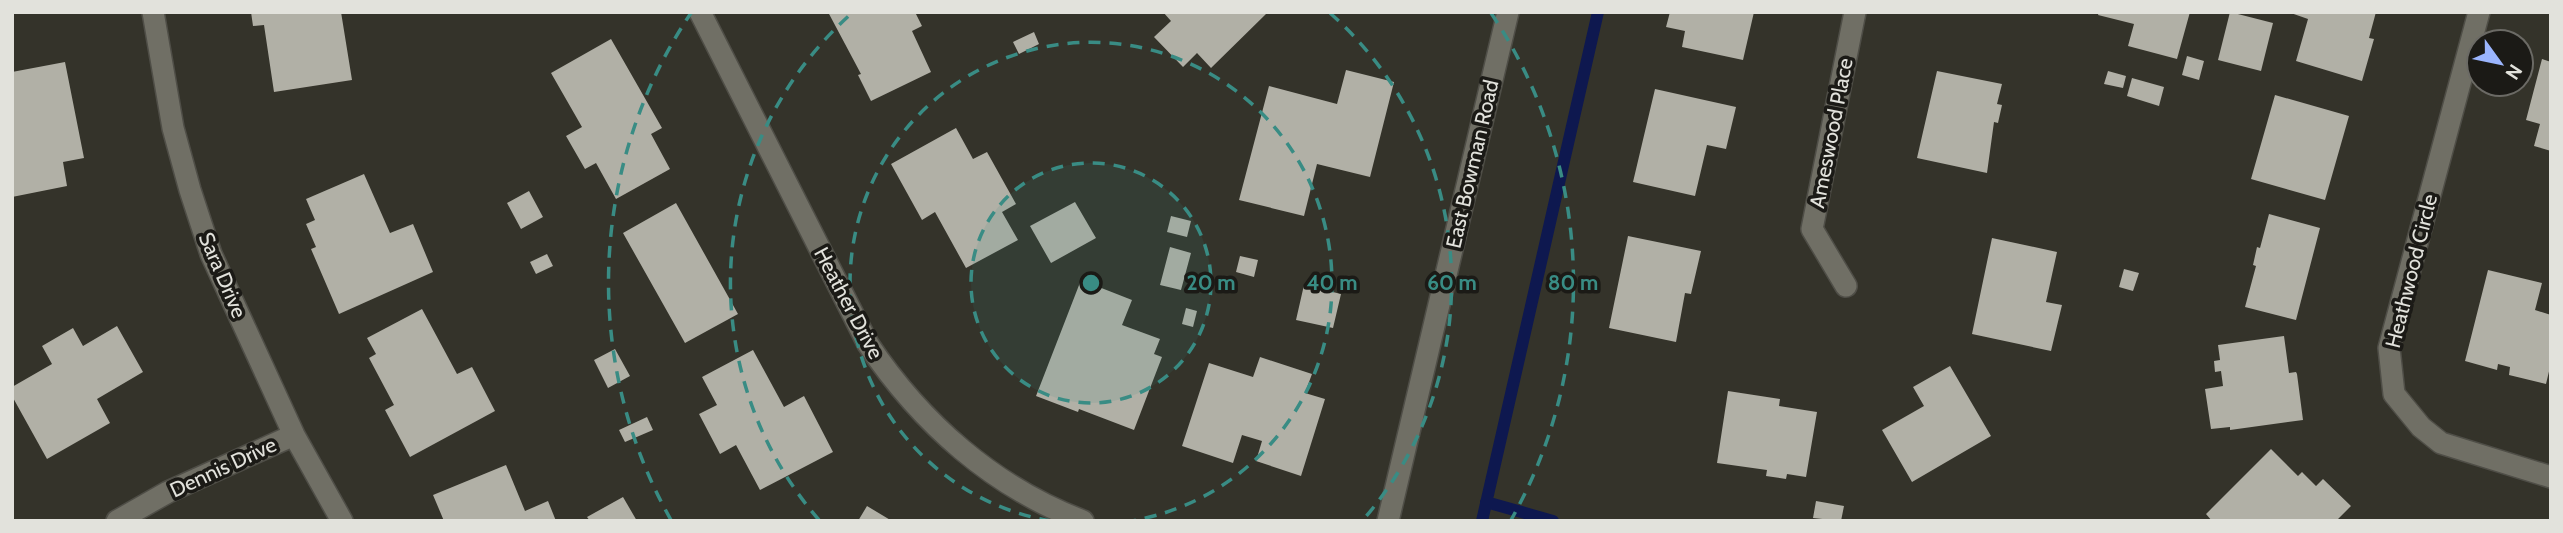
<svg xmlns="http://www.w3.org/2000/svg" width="2563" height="533" viewBox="0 0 2563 533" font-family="Cabin,sans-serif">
  <rect width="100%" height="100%" fill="#34332a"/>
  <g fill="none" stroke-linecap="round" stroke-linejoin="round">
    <path stroke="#0e184f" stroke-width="12" d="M1486,502L1553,521
      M1482,521L1598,12"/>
  </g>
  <path fill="#b1b0a6" d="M251,12H341L352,80L274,92L264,25L253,26Z
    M828,12H915L922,26L912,31L931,72L871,101L858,75L861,74Z
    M1163,12H1264L1266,14L1211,68L1197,53L1183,67L1154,37L1171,21Z
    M1670,12H1754L1743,60L1682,47L1685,31L1666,27Z
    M2099,12H2190L2177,59L2128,46L2134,24L2098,15Z
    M2230,12L2273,23L2261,71L2218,60Z
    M2288,12H2376L2369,38L2374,39L2362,81L2296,61L2308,19Z
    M1034,32L1039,44L1019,54L1013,42Z
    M611,39L662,128L651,134L670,169L616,199L596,163L585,169L566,136L582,127L551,73Z
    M2187,56L2204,61L2199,80L2182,75Z
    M2542,59L2551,62V151L2534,146L2540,124L2526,120Z
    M65,62L84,158L63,162L67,186L12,197V72Z
    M1346,70L1394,82L1370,177L1317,164L1304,216L1239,200L1269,86L1337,104Z
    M1937,71L2002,84L1997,104L2002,105L1998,123L1994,122L1987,173L1917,158Z
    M2108,71L2126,76L2123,88L2104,84Z
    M2132,78L2164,87L2159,106L2127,96Z
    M1655,89L1736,107L1726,149L1707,145L1695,196L1633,182Z
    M2275,95L2349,116L2325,200L2251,179Z
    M956,128L973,159L987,152L1016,204L1002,212L1018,240L966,268L935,212L922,220L891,164Z
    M364,174L390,233L413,224L433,272L339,314L311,249L316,247L306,224L315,220L306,199Z
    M529,191L543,217L521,229L507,203Z
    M1075,202L1096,238L1051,263L1030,226Z
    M676,203L738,314L685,343L623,233Z
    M2269,214L2320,228L2296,320L2245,307L2256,266L2253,265L2257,247L2260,248Z
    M1171,216L1191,221L1187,237L1167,232Z
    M1628,236L1701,251L1691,294L1685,293L1676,342L1609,328Z
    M1992,238L2057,252L2046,302L2062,305L2051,351L1972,334Z
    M1170,247L1191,253L1181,290L1160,285Z
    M547,254L553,266L536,274L530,262Z
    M1240,256L1258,260L1254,277L1236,272Z
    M2124,269L2139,273L2133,291L2119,287Z
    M2488,270L2542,283L2535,310L2551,315V363L2546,384L2509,375L2510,367L2498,364L2497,370L2465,361Z
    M1081,280L1132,300L1122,325L1160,339L1154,354L1162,357L1134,430L1079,409L1078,412L1036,396Z
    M1304,285L1341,294L1333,328L1296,320Z
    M1186,308L1197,311L1193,327L1182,324Z
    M422,309L457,374L472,367L495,411L410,457L385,410L394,405L369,358L376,354L367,338Z
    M117,326L143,372L97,399L110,423L47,459L12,396V387L52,364L42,346L73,328L83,346Z
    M2284,336L2289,373L2296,372L2297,374L2303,420L2230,430V427L2211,429L2205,389L2223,386L2221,371L2215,372L2214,361L2220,360L2218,345Z
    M615,349L630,376L608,388L594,360Z
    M753,350L784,407L804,396L833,452L760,490L736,445L720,454L699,414L717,405L702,377Z
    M1260,357L1312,374L1305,393L1325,399L1301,476L1256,461L1262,441L1242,435L1233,463L1182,446L1209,363L1253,377Z
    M1950,366L1991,436L1912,482L1882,430L1924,406L1913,387Z
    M1728,391L1780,399L1779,406L1817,412L1806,477L1787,474L1786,479L1766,476L1767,470L1717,463Z
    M647,417L653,430L625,442L619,430Z
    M2271,449L2298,476L2302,472L2316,486L2323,479L2351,506L2336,521H2212L2206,514Z
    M506,465L525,511L548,501L556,521H444L433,495Z
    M623,497L637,521H590L587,517Z
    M1816,501L1844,506L1841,521L1813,518Z
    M867,506L892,521H858Z"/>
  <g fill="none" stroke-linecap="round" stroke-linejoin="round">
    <g stroke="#4f4e47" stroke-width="24">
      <path id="minor" d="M153,12L173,128L190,190L211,254L294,435L342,521
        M700,12L868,344C921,423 993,487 1083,521
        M2479,12L2389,348L2394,394L2421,427L2441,443L2551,477
        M1846,286L1812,229L1855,12
        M117,521L168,492L294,435
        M1388,521L1508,12"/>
    </g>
    <use href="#minor" stroke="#706f65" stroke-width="21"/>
  </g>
  <circle cx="1091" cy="283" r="120" fill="#398c84" fill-opacity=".12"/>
  <g fill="none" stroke="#398c84" stroke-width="3.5" stroke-dasharray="12 9">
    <circle cx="1091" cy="283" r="120"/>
    <path d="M1051 521A241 241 0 1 1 1131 521"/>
    <path d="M819 520A361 361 0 0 1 852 13M1330 13A361 361 0 0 1 1363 520"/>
    <path d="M671 520A482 482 0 0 1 691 13M1491 13A482 482 0 0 1 1511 520"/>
  </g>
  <g text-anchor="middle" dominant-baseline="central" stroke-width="7" stroke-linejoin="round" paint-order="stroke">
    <g font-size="21" fill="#e2e2dc" stroke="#1b1a16">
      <text transform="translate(1831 133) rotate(-79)">Ameswood Place</text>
      <text transform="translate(1472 164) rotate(-77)">East Bowman Road</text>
      <text transform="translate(2411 271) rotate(-76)">Heathwood Circle</text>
      <text transform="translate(223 275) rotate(67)">Sara Drive</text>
      <text transform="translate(849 303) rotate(62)">Heather Drive</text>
      <text transform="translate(223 467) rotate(-25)">Dennis Drive</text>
    </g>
  </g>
  <circle cx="1091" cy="283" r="10" fill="#398c84" stroke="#1b1a16" stroke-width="3.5"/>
  <g font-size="21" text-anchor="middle" font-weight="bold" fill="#398c84" stroke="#1b1a16" stroke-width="7" stroke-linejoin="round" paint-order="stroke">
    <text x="1211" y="290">20 m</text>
    <text x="1332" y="290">40 m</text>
    <text x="1452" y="290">60 m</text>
    <text x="1573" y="290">80 m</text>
  </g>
  <rect width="2563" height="533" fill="none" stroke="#e2e2dc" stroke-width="28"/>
  <g transform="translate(2500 63) rotate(123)"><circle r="33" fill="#1b1a16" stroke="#6b6a65" stroke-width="2"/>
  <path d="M0-5L12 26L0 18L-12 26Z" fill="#9bb5fd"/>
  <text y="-10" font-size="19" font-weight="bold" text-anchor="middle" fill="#e2e2dc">N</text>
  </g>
</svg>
